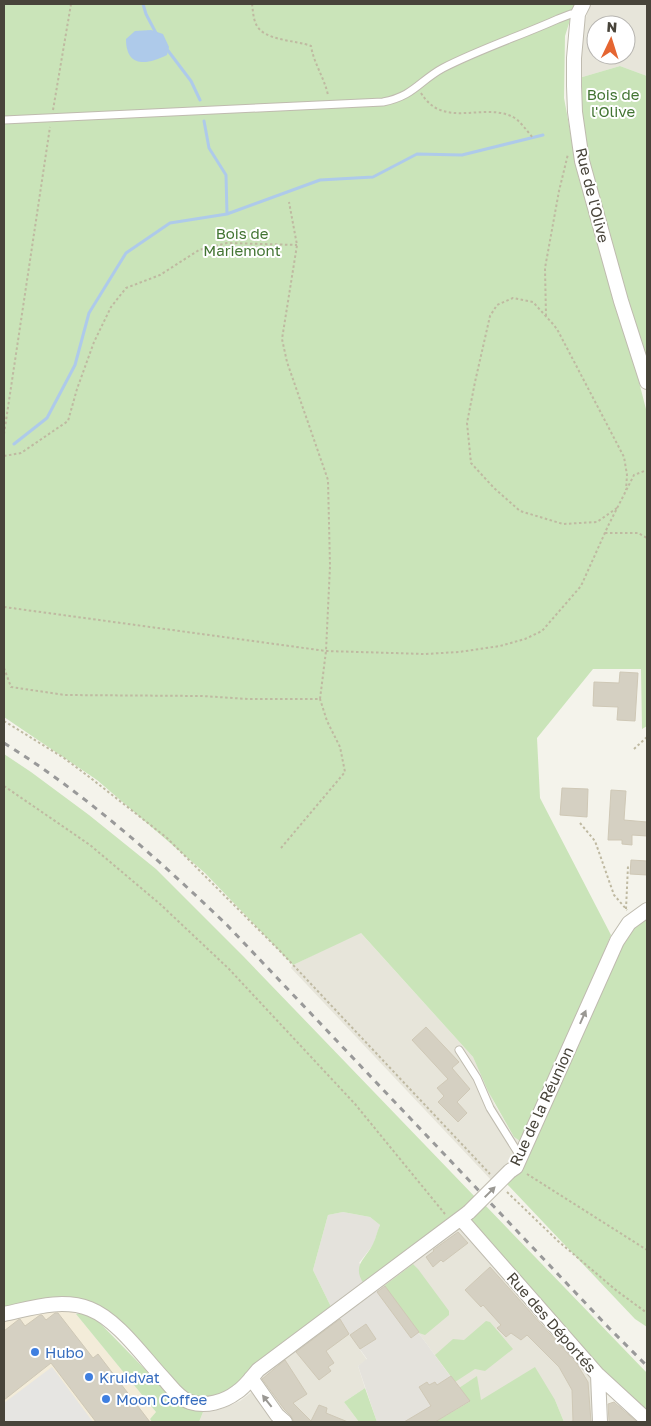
<svg xmlns="http://www.w3.org/2000/svg" width="651" height="1426" viewBox="0 0 651 1426" font-family="'Golos Text',sans-serif">
  <rect width="100%" height="100%" fill="#f4f3eb"/>
  <path fill="#e7e5da" fill-rule="evenodd" d="M590,4H647V76L620,66L579,78L582,31ZM596,25H626V55H596Z
    M360,932L473,1057L495,1105L514,1137L520,1141L511,1166L492,1181L291,968L293,965Z
    M458,1225L593,1377L596,1422H564L555,1400H481L459,1388L382,1283Z
    M337,1316L367,1360L358,1366L365,1388L344,1402L359,1422H290L256,1380Z
    M253,1391L278,1422H199L203,1412L215,1411L229,1406L240,1401Z"/>
  <path fill="#f3ecd9" d="M69,1308L76,1314L156,1412L150,1419L152,1422H4V1319Z"/>
  <path fill="#e4e2dc" d="M343,1212L370,1217L380,1225L373,1245L359,1263L380,1280L469,1402L435,1422H377L358,1366L367,1359L334,1313L313,1270L328,1215Z"/>
  <path fill="#cae4b9" d="M4,4H575L565,36L564,98L579,179L616,293L647,413V726L642,729L641,669H593L537,738L540,798L611,935L580,1011L520,1141L514,1137L488,1091L473,1057L361,933L293,965L205,873L97,780L4,717Z
    M620,66L647,76V368L588,165L579,99V78Z
    M4,754L31,772L89,815L156,869L244,957L477,1199L364,1284C351,1265 366,1259 373,1244C376,1238 377,1231 380,1225L370,1217L343,1212L328,1215L313,1270L334,1313L238,1392L189,1402L89,1309L4,1314Z
    M647,910V1327L635,1319L506,1183L622,936Z
    M484,1204L647,1373V1411L602,1370L467,1219Z
    M413,1264L418,1269L449,1311V1315L425,1335L419,1333L384,1286Z
    M81,1313L94,1317L179,1404L203,1412L199,1422H152L150,1419L156,1412L76,1314Z
    M486,1321L490,1322L513,1349L485,1371L475,1369L455,1382L435,1355L453,1339L464,1340Z
    M535,1367L555,1400L564,1422H435L469,1402L459,1388L477,1376L481,1400Z
    M365,1388L377,1422H359L344,1402Z"/>
  <path fill="#e6e5e2" d="M52,1367L93,1422H4V1403Z"/>
  <path fill="#aecaea" d="M151,30L163,34L169,47L167,55C147,65 126,68 126,39L135,31Z"/>
  <g fill="none" stroke-linecap="round" stroke-linejoin="round">
    <path stroke="#aecaea" stroke-width="3" d="M143,4L146,14L157,35
      M166,48L191,81L200,100
      M204,121L209,148L226,175L227,214
      M14,444L47,418L75,365L89,313L126,253L170,223L227,214L320,180L373,177L417,154L462,155L543,135"/>
  </g>
  <path fill="#d5d0c2" stroke="#cfc8b6" d="M620,672L638,673L635,721L617,720L618,707L593,706L594,682L619,683Z
    M562,788L588,789L587,817L560,815Z
    M611,790L626,791L624,820L647,822V836L632,835V845L622,844V840H608Z
    M631,860L647,861V875L630,874Z
    M426,1027L459,1062L452,1068L470,1089L457,1102L467,1113L458,1122L438,1102L444,1096L437,1088L448,1079L412,1040Z
    M458,1232L468,1243L443,1262L441,1260L433,1267L426,1257L434,1251L433,1250Z
    M490,1267L577,1364L588,1382L591,1422H569L573,1421L572,1390L559,1367L527,1335L521,1340L511,1333L506,1337L497,1328L501,1325L483,1305L481,1307L465,1290Z
    M385,1286L419,1332L411,1338L377,1292Z
    M55,1313H58L93,1358L98,1354L150,1422H96L51,1363L4,1400V1331L18,1320L20,1319L25,1326L40,1315H42L46,1320Z
    M340,1319L349,1334L326,1351L334,1363L328,1367L331,1371L319,1380L296,1352Z
    M366,1324L376,1339L360,1349L350,1335Z
    M285,1360L307,1394L293,1403L311,1421L319,1405L327,1408L326,1413L348,1422H294L291,1416L284,1409L262,1379Z
    M451,1376L470,1401L435,1422H404L431,1406L419,1387L427,1382L429,1385L435,1382L437,1385Z
    M614,1402L637,1422H609L608,1404Z"/>
  <g fill="none" stroke-linecap="round" stroke-linejoin="round">
    <g stroke="#bfbbaf" stroke-width="9">
      <path id="lane" d="M4,120L383,102C414,96 419,81 443,68C480,49 520,36 558,19L571,14H578
        M459,1050L477,1078L490,1108L520,1156"/>
    </g>
    <g stroke="#bfbbaf" stroke-width="16">
      <path id="street" d="M583,4L578,14L574,58V86L575,112L582,161L621,301L647,382
        M510,1171L516,1167L617,941L629,923L647,910
        M461,1219L598,1375L647,1420
        M4,1314C32,1308 62,1298 90,1309C118,1320 144,1358 165,1380C172,1388 180,1399 190,1402C206,1407 224,1402 237,1392C245,1387 252,1377 258,1370L469,1212
        M598,1375L600,1422
        M251,1378L277,1415L285,1422"/>
    </g>
    <path stroke="#bfb9a1" stroke-width="2" stroke-dasharray="2.5 2.5" stroke-linecap="butt" d="M252,4C253,10 253,18 256,24C263,41 296,40 311,46C314,64 324,77 328,95
      M421,93C443,129 481,103 511,116C519,119 527,131 533,138
      M53,110L71,4
      M546,316L545,268L559,191L568,154
      M4,434L50,127
      M4,456L21,453L68,421L77,389L94,342L111,307L126,288L160,275L199,250L227,243L297,245
      M617,508L597,522L563,524L520,511L494,488L471,463L467,423L475,382L490,316L497,305L513,298L533,302L552,323L557,329L624,457L627,475L626,490
      M605,533H638L647,538
      M4,607L326,651L425,654L459,652L500,646L525,639L542,631L581,586L608,526L634,475L647,470
      M4,668L11,687L65,695L202,696L248,699H320L326,651L330,566L328,480L287,362L282,339L297,245L289,202
      M4,721L64,758L88,776L167,838L279,950L490,1174
      M634,749L647,737
      M4,786L90,845L160,904L229,969L355,1104L445,1214
      M580,823L595,841L614,895L627,910
      M281,848L345,772L340,747L327,721L320,699
      M626,909L628,866
      M527,1174L647,1250
      M507,1192L558,1241L617,1291L647,1313"/>
    <use href="#lane" stroke="#fff" stroke-width="7"/>
    <use href="#street" stroke="#fff" stroke-width="14"/>
    <path stroke="#999" stroke-width="3" stroke-dasharray="6 6" stroke-linecap="butt" d="M4,743C86,794 158,859 227,925L609,1328L647,1366"/>
    <g stroke="#bfbbaf" stroke-width="16" stroke-linecap="butt">
      <path id="street-bridge" d="M469,1212L510,1171"/>
    </g>
    <use href="#street-bridge" stroke="#fff" stroke-width="14"/>
  </g>
  <defs><path id="oneway-solid" d="M-6-.8H1V-3.2L6.5 0L1 3.2V.8H-6Z" transform="scale(1.25)"/></defs>
  <g fill="#9a9893">
    <use href="#oneway-solid" transform="translate(583 1017) rotate(-66)"/>
    <use href="#oneway-solid" transform="translate(490 1192) rotate(-45)"/>
    <use href="#oneway-solid" transform="translate(267 1401) rotate(-128)"/>
  </g>
  <g fill="#3f7fe0" stroke="#fff" stroke-width="2">
    <circle cx="35" cy="1352" r="5"/>
    <circle cx="89" cy="1377" r="5"/>
    <circle cx="106" cy="1399" r="5"/>
  </g>
  <g text-anchor="middle" dominant-baseline="central" stroke-width="4" stroke-linejoin="round" paint-order="stroke">
    <g font-size="15" fill="#427432" stroke="#fff">
      <text x="613" y="94">Bois de<tspan x="613" dy="17">l'Olive</tspan></text>
      <text x="242" y="233">Bois de<tspan x="242" dy="17">Mariemont</tspan></text>
    </g>
    <g font-size="15" fill="#48443a" stroke="#fff">
      <text transform="translate(593 195) rotate(76)">Rue de l'Olive</text>
      <text transform="translate(541 1106) rotate(-65)">Rue de la Réunion</text>
      <text transform="translate(552 1322) rotate(49)">Rue des Déportés</text>
    </g>
    <g font-size="15" fill="#366cbe" stroke="#fff" text-anchor="start">
      <text x="45" y="1352">Hubo</text>
      <text x="99" y="1377">Kruidvat</text>
      <text x="116" y="1399">Moon Coffee</text>
    </g>
  </g>
  <rect width="651" height="1426" fill="none" stroke="#48443a" stroke-width="10"/>
  <g transform="translate(611 40) rotate(4)"><circle r="24" fill="#ffffff" stroke="#b6b4b0"/>
  <path d="M0-4L9 19L0 12L-9 19Z" fill="#e56531"/>
  <text y="-8" font-size="14" font-weight="bold" text-anchor="middle" fill="#48443a">N</text>
  </g>
</svg>
